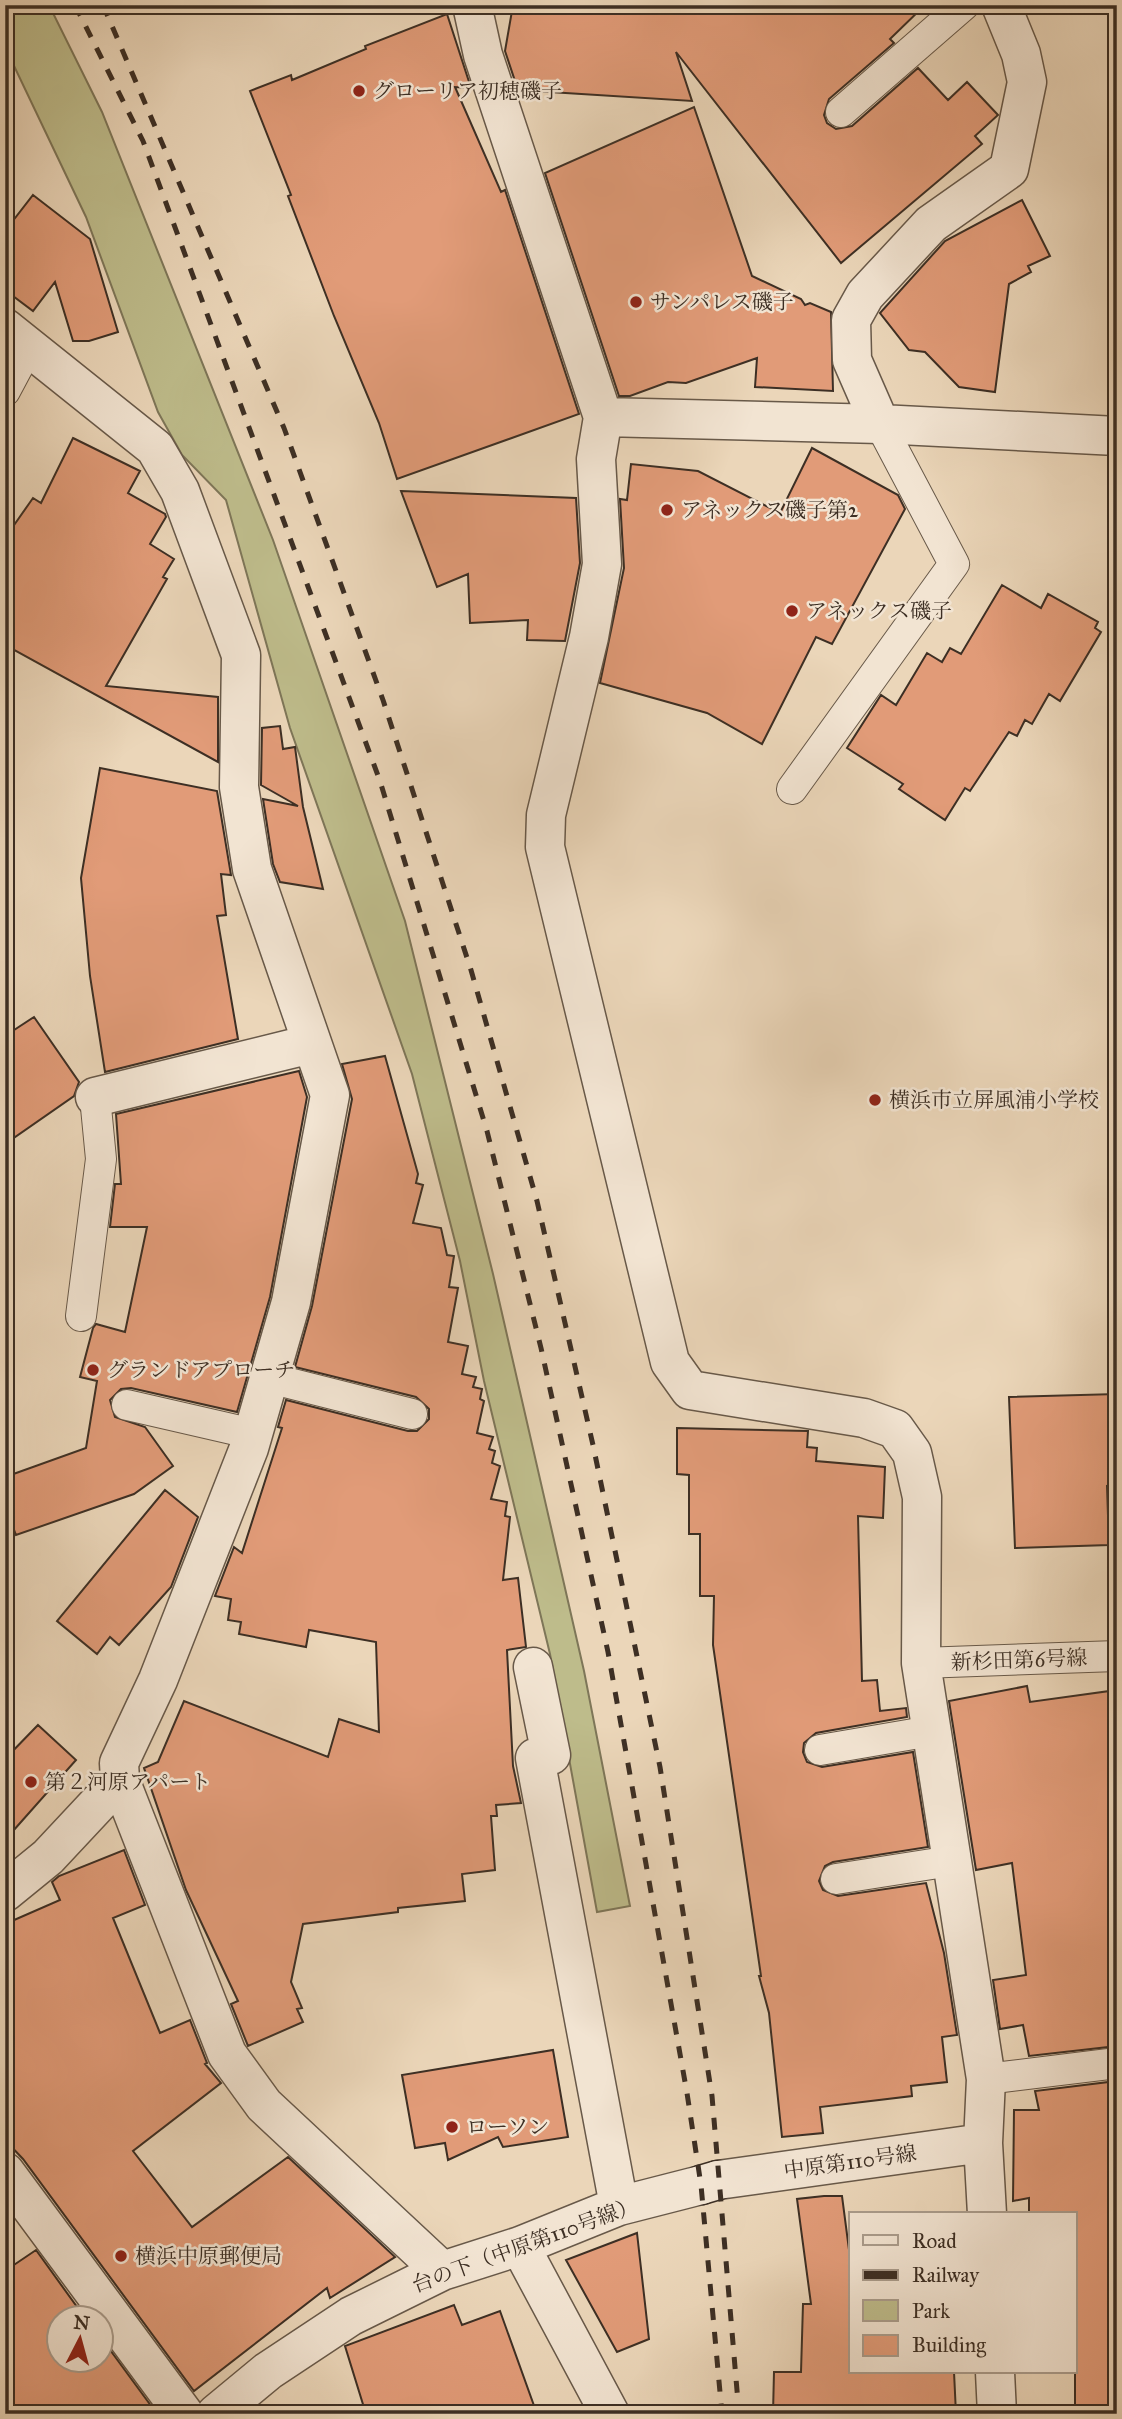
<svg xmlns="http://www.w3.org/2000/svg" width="1122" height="2419" viewBox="0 0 1122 2419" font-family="'IM FELL Great Primer','Noto Serif JP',serif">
  <rect width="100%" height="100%" fill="#ebd6b9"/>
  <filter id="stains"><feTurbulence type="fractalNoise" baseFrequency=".00286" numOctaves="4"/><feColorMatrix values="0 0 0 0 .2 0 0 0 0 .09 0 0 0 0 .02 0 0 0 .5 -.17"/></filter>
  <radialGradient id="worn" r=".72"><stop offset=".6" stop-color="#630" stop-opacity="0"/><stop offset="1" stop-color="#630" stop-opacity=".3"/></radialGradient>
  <path fill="#bebc8b" stroke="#7e7658" stroke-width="2" d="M5,5H49L102,112L273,540L405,921L493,1274L584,1671L630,1906L597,1912L550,1654L484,1381L460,1261L412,1074L290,728L226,500L182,455L158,412L86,217L5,47Z"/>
  <path fill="#e19b78" stroke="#3d2f24" stroke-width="2" d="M513,5H925L890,39L894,43L829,99L824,115L827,123L836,129L852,126L918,68L948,100L967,82L998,115L975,136L982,144L841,263L676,52L692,101L518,90L505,51Z
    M447,14L471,88L455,87L501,192L505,190L579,414L397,479L379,423L334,316L288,196L291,195L250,91L291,75L292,80L366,49L365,46Z
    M694,107L752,276L801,299L805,305L810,303L831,312L833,391L755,387L757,358L686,383L668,382L630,396H619L545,173Z
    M33,195L90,239L118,332L89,341H73L55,282L33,311L5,290V231Z
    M1022,200L1050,256L1028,266L1031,272L1009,284L995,392L959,387L925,352L909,350L880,313L945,241Z
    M73,438L140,471L128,493L165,514L166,517L150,544L174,559L163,577L167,579L106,686L218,697V762L5,645V538L33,498L41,503Z
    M812,448L898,495L905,509L832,644L816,637L762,744L707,713L600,683L624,568L620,499L627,500L631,464L698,471L780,513Z
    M401,491L576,498L580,563L565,641L527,640L528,620L470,623L468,574L437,587Z
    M1002,585L1041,608L1048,594L1098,622L1095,628L1101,632L1060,701L1049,694L1032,724L1025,720L1017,736L1009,732L970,791L965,788L945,820L899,789L903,784L847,748L881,695L896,705L927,653L942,662L950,648L961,654Z
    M280,726L283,749L295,747L303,807L323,889L280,882L273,864L263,799L298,806L261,785L262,728Z
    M100,768L217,791L231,875L221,874L226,915L217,916L238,1039L105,1072L90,976L81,878Z
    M34,1017L79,1082L74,1096L5,1144V1036Z
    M385,1056L418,1174L416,1183L423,1185L413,1223L441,1228L447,1255L454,1256L449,1287L458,1288L448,1342L468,1346L462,1374L476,1377L473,1387L482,1389L480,1399L484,1401L477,1433L493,1437L489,1449L495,1451L492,1463L500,1466L491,1499L507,1502L505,1516L510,1517L503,1580L518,1578L526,1647L507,1650L513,1766L521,1803L496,1805L497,1816H491L495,1870L462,1874L465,1901L398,1908V1912L303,1924L291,1982L302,2008L297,2009L303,2022L248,2046L231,2004L238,2001L186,1890L144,1768L158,1762L184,1701L328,1757L339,1719L379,1732L376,1642L309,1630L306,1647L239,1634L241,1622L228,1620L231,1599L215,1596L234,1547L242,1553L282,1428L278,1427L286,1400L408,1431H417L429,1419V1409L416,1397L295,1367L312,1306L352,1099L342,1064Z
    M299,1071L307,1097L270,1297L237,1412L131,1388L121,1389L110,1400L115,1417L145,1427L173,1466L134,1494L16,1535L5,1506V1477L86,1448L97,1381L80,1377L93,1328L96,1324L125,1332L147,1227H110L115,1184H121L116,1114Z
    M1117,1394V1485L1107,1486L1109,1545L1015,1548L1009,1397Z
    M677,1428L808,1431L807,1447L817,1448L816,1461L885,1467L883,1518L858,1516L862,1681L877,1680L880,1711L906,1708L907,1717L816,1733L804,1743L803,1752L807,1762L822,1767L913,1752L928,1847L833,1862L825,1866L819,1881L823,1890L838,1896L926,1883L944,1953L957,2035L942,2037L947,2082L911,2086L912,2096L820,2107L823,2133L782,2137L769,2013L759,1976H761L713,1645L714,1596H700V1534H689V1475L677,1474Z
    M165,1490L198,1517L171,1587L119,1645L110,1637L97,1654L57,1621Z
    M1027,1686L1030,1702L1117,1690V2046L1029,2056L1023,2025L1000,2029L993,1980L1026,1975L1012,1863L976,1870L949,1701Z
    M38,1725L76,1760L5,1840V1759Z
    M124,1850L145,1905L113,1918L160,2033L190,2020L207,2063L205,2064L221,2083L133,2151L192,2227L288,2157L395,2257L330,2298L327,2288L194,2391L23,2159L5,2140V1924L60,1900L52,1882L59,1876Z
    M553,2050L568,2137L503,2147L498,2137L448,2160L445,2143L415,2148L402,2075Z
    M1117,2081L1116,2414H1075V2214H1029V2198L1013,2201L1014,2110H1039L1035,2091Z
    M824,2196H842L851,2265V2372H954L956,2414H773L774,2372H801L803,2304H811L797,2199Z
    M637,2233L649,2339L617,2352L566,2260Z
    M36,2250L85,2318H60V2360H102V2339L157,2414H22L5,2400V2271Z
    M454,2305L462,2325L500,2311L537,2414H366L345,2346Z"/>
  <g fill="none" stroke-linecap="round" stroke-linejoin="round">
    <g stroke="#685949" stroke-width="32">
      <path id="lane" d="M841,112L964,5
        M5,391L29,346
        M792,789L954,564L880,424
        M81,1316L101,1159L95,1097
        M269,1378L412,1414
        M127,1405L253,1434
        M921,1663L1117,1656
        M820,1750L931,1731
        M836,1879L951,1861
        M986,2079L1117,2063"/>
    </g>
    <g stroke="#685949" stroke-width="41">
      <path id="street" d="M472,5L483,55L603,417L596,459L602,564L589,637L546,815L545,847L670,1362L690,1390L864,1418L895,1429L912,1453L922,1497L921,1663L986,2079L983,2143L987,2214
        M5,328L155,448L180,491L241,655L239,787L252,869L330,1095L291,1302L249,1448L158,1680L119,1763L120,1780L48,1857L5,1892
        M603,417L880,424L1117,436
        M880,424L852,360L851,320L865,295L931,224L1009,169L1027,82L1021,54L1001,5
        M95,1097L311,1044
        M533,1667L551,1755L535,1758L619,2206
        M120,1780L227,2054L264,2105L442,2271
        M5,2172L184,2414
        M718,2180L983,2143
        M520,2246L610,2414
        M995,2372L997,2414
        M216,2414L268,2371L351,2316L442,2271L520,2246L619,2206L701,2185"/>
    </g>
    <g stroke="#3d2f24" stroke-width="41">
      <path id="secondary" d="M701,2185L718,2180"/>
    </g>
    <use href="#lane" stroke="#f2e4d2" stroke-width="30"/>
    <use href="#street" stroke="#f2e4d2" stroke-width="38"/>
    <use href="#secondary" stroke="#f2e4d2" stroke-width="38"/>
    <path stroke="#3d2f24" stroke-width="5" stroke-dasharray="12 12" stroke-linecap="butt" d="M75,5L143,141L380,781L487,1131L541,1348L608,1652L687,2093L701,2185L722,2414
      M103,5L284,428L383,700L471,970L537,1201L593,1445L660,1767L712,2096L739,2414"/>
  </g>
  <g fill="#8f2418" stroke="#f2e4d2" stroke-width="2.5">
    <circle cx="359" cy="91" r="7"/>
    <circle cx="636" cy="302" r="7"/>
    <circle cx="667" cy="510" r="7"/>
    <circle cx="792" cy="611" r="7"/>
    <circle cx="875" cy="1100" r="7"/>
    <circle cx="93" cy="1370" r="7"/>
    <circle cx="31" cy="1782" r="7"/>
    <circle cx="452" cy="2127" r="7"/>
    <circle cx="121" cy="2256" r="7"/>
  </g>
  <g text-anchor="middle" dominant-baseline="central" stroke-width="5" stroke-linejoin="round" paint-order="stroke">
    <g font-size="21" fill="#3d2f24" stroke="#f2e4d2" text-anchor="start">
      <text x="373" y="91">グローリア初穂磯子</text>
      <text x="650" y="302">サンパレス磯子</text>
      <text x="681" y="510">アネックス磯子第2</text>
      <text x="806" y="611">アネックス磯子</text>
      <text x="889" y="1100">横浜市立屏風浦小学校</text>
      <text x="107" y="1370">グランドアプローチ</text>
      <text x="45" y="1782">第２河原アパート</text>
      <text x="466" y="2127">ローソン</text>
      <text x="135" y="2256">横浜中原郵便局</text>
    </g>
    <g font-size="21" fill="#3d2f24" stroke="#f2e4d2">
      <text transform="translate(1019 1660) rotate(-2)">新杉田第6号線</text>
      <text transform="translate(850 2162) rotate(-8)">中原第110号線</text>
      <text transform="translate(525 2245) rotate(-20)">台の下（中原第110号線）</text>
    </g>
  </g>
  <rect width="1122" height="2419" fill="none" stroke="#ebd6b9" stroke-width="28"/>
  <rect x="7" y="7" width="1108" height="2405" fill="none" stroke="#3d2f24" stroke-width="3.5"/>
  <rect x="14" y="14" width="1094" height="2391" fill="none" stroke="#3d2f24" stroke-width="2"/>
  <rect x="849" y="2212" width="228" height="161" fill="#f2e4d2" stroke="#aa9c8c" stroke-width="2"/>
  <rect x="863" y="2235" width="35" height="10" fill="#f2e4d2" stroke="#aa9c8c" stroke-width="2"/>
  <text x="912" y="2248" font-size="21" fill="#3d2f24">Road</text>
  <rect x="863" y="2270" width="35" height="10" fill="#3d2f24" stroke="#aa9c8c" stroke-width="2"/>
  <text x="912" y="2282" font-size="21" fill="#3d2f24">Railway</text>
  <rect x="863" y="2300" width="35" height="21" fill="#bebc8b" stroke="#aa9c8c" stroke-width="2"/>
  <text x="912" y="2318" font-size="21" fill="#3d2f24">Park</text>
  <rect x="863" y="2335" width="35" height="21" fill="#e19b78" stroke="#aa9c8c" stroke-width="2"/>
  <text x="912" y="2352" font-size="21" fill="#3d2f24">Building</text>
  <g transform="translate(80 2339) rotate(6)"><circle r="33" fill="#f2e4d2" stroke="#aa9c8c" stroke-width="2"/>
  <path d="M0-5L12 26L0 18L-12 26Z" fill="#8f2418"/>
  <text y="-10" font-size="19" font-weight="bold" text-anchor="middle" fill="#3d2f24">N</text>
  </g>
  <rect width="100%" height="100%" filter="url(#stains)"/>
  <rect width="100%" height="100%" fill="url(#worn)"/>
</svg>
